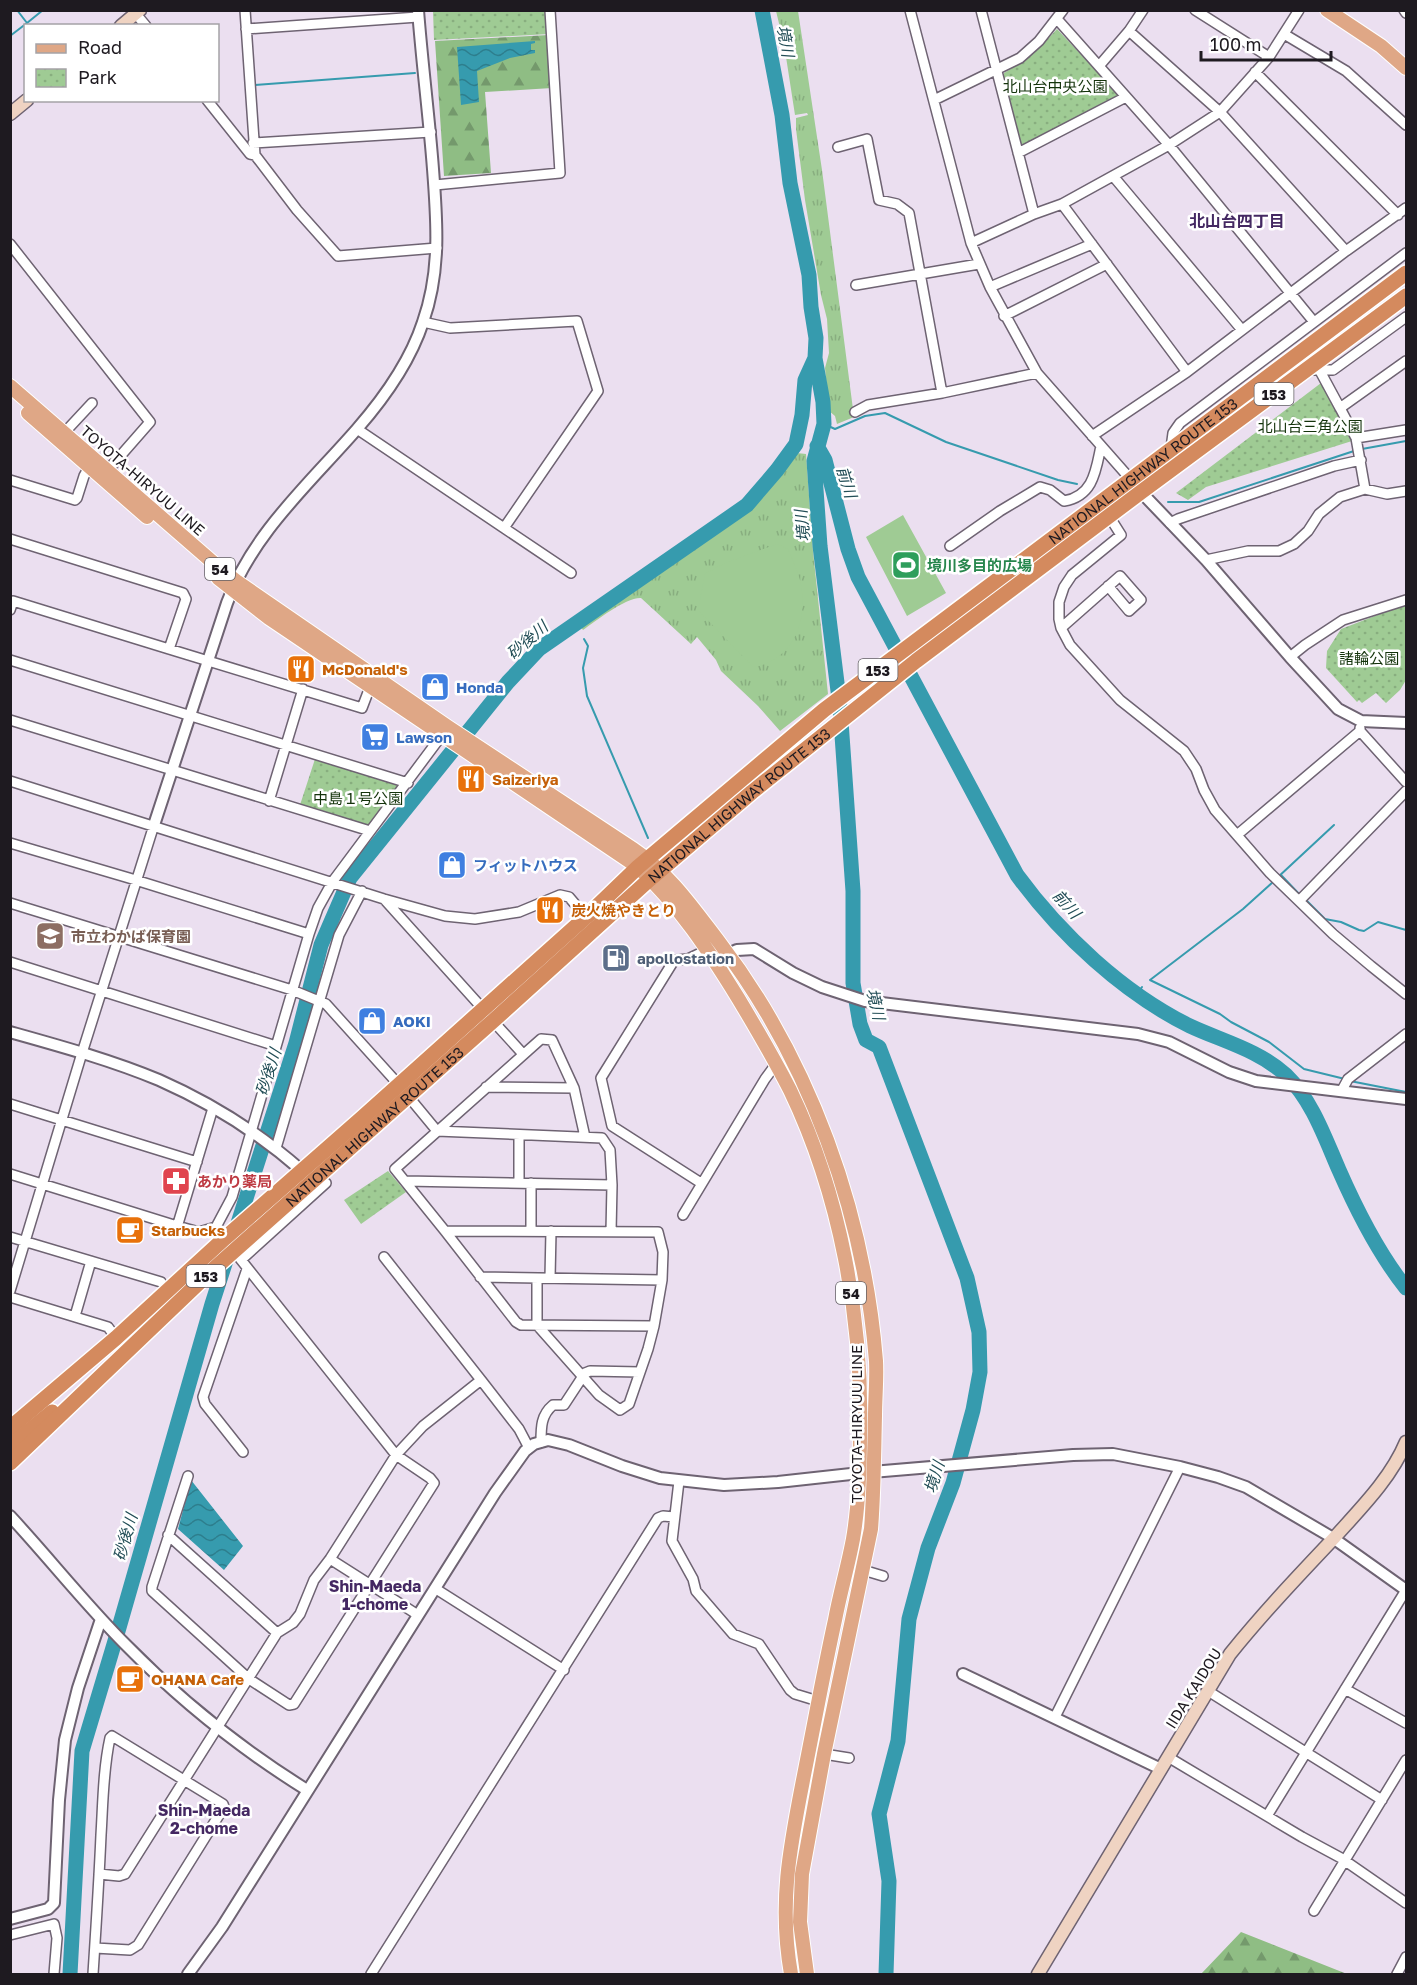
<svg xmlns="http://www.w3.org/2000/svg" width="1417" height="1985" viewBox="0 0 1417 1985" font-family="'Golos Text','Noto Sans JP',sans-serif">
  <defs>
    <pattern id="grass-tufts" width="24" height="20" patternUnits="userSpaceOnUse" patternTransform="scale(1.5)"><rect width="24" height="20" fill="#9fcb94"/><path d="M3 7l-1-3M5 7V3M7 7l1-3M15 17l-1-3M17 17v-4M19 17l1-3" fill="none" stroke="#88ae7f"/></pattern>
    <pattern id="forest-firs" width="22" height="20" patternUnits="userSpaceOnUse" patternTransform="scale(1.5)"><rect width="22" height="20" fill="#8fbd84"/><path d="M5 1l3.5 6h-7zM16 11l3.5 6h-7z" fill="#74996c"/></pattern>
    <pattern id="park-dots" width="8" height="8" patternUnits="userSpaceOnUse" patternTransform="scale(1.5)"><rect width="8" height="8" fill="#9fcb94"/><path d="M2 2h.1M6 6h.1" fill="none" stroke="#88ae7f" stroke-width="1.8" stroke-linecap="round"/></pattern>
    <pattern id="water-waves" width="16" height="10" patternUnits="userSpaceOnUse" patternTransform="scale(1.5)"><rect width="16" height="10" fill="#369bae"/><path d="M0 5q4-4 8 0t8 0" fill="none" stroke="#2d7e8d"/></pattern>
  </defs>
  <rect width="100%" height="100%" fill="#ebdff0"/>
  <path fill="url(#grass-tufts)" d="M776,11H798L822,170L854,417L837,424L835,416L829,411L825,368L829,353L827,319L821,295L805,200L796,129V118L808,115L807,113L795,115L784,44Z
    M797,453L806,454L813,551L828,694L780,731L758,706L721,671L716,660L697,637L691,644L641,598C626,597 596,621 583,630L581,627L762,498Z"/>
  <path fill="url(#forest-firs)" d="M549,35L552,88L485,92L491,173L444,176L435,41Z
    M1241,1932L1347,1974H1201Z"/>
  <path fill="url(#park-dots)" d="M433,11H547L549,34L434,40Z
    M1057,29L1120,96L1021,149L1003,78L1004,73C1025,61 1041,47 1057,29Z
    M1321,383L1352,441L1206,487L1188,500L1176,493Z
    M1406,604V680L1400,690L1386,703L1376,693L1362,703L1359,700L1357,702L1326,668L1327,651L1341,629Z
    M315,759L400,785L367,827L300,805Z
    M388,1171L406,1192L361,1224L344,1200Z"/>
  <path fill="#9fcb94" d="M903,515L946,593L907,616L866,537Z
    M777,544L788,549C792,559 797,569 800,580C809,618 795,660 753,667L698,610L705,574L723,564Z"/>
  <path fill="url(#water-waves)" d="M535,41V43L531,44V50H535V53L510,58L477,71L479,102L461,105L457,47Z
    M191,1480L243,1546L224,1570L178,1529Z"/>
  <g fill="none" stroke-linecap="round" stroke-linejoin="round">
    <path stroke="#369bae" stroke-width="2" d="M27,23L43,10
      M10,36L27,23L17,10
      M255,85L415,73
      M824,424L835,429L865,416L885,413L946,442L1058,480L1077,484
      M1362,449L1406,441
      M1168,502H1199L1357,450
      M584,639L588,646L583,668L587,696L648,838
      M1281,875L1301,896
      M1277,878L1334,825
      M1273,882L1243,909L1150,980L1220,1014L1231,1022L1269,1042L1304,1069L1345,1079
      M1306,900L1325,919L1341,922L1359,930L1364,931L1378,922L1406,930
      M1137,994L1142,987
      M1350,1081L1406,1092"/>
    <path stroke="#369bae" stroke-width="15" d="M762,10L782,115L790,183L809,275L811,307L816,338L815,358L823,402L824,424L814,461L820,546L840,707L853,891V983L860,1024L866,1040L879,1047L967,1278L979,1332L980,1372L973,1410L953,1483L928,1548L909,1619L898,1741L879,1814L889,1881L886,1974
      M817,446L825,460L848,549L858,577L1017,875C1060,934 1123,993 1190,1026C1222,1041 1259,1050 1286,1075C1312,1100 1325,1138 1339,1170C1357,1211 1378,1253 1406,1288
      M70,1974L82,1751L118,1631L212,1304L296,1043L321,945L350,878L508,682L539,649L747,505L777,470L796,444L802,415L805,380L815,358"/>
    <g stroke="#6e6372" stroke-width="12">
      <path id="minor" d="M245,10L255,155L297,210L338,256L437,248
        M910,10L971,243L990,287L1037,373L1133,482
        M981,10L1034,214
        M1195,10L1269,57
        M1404,10L1406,13
        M136,14L146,26
        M1057,19L1169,145L1314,322
        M246,29L418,17
        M1129,31L1220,112L1346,251
        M1284,34L1346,71L1406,125
        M1099,66L1129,31L1143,10
        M1255,72L1398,215
        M207,100L250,154L255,155
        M934,100L1020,58L1039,41L1063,10
        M253,143L431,132
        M838,147L867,139L879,200L897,204L909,213L942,393
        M1018,153L1126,97
        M1113,176L1242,330
        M435,185L560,173L550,10
        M1062,204L1187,372
        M971,243L1034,214L1062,204L1169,145L1220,112L1269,57L1299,10
        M10,244L150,422L108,470
        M856,285L979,264
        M990,287L1092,244
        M1004,316L1107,264
        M1307,370H1333L1406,317
        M1320,371L1340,408
        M855,412L868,405L942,393L1037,373
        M357,429L504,528L598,391L577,321L450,328L423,322
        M65,432L92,403
        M1092,436L1187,372L1346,251L1406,208
        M1356,438L1406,430
        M1171,448L1173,433L1180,423L1406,253
        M10,480L75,500L77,498L84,476L89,467
        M1365,489L1356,438L1340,408L1406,361
        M1109,516L1121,535L1072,575L1064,587L1059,602V619L1061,628L1070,645L1120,700L1184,751L1196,769L1204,790L1215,810L1270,873L1333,934L1371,966L1406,994
        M1170,523L1178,519L1334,466L1361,460
        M504,528L571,573
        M10,539L183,593L186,599L169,649L362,708L370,687
        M950,546L1000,511L1040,487L1050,490L1064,501C1094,496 1096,469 1101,446
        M1206,560L1248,551H1279L1294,544L1308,531L1319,514L1340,497L1365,489L1387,494L1406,491
        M10,610L13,601L169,649
        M1061,628L1120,576L1141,600L1129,611L1108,586
        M1290,657L1305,645L1343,620L1406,600
        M10,660L408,783
        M10,720L370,831
        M1360,728V731L1406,782
        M10,781L384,899L445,916L475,919L519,912L560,895L569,897L586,917
        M269,801L303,689
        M1237,835L1360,731
        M10,843L129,878L309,934
        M384,899L483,1009
        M1300,900L1406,791
        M10,903L292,990L326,1004L399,1085L437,1131L602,1138L610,1150L612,1185L611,1232
        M10,962L276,1046
        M493,1021L523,1054
        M486,1087L574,1088
        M1342,1090L1348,1079L1406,1034
        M10,1104L197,1162
        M585,1137L574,1088L552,1040L541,1039L395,1169L445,1231L516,1322L521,1325L654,1326
        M276,1148L339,935L362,891
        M10,1174L177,1226L199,1232L216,1227L232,1197L309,934L318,908L333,881L445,731
        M405,1181L612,1185
        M519,1183V1136
        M701,1183L612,1126L601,1078L673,962L676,960L688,959L709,949
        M683,1215L765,1079L776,1064
        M177,1227L213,1108
        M445,1231L658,1232L663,1252L662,1280L654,1326L648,1349L629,1404L620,1410L599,1395L537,1325V1278
        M531,1231V1183
        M10,1237L161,1282
        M241,1260L326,1183
        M480,1277L662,1280
        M550,1278L551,1231
        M10,1291L82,1053L154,825
        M10,1297L108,1327L116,1338
        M75,1316L91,1261
        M481,1380L519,1429L529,1448
        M541,1442C541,1427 541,1415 553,1405H564L585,1373L590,1371L640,1372
        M243,1452L205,1404L203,1397L247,1269
        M188,1476L152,1587V1591L249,1679L289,1705L294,1704L434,1483L430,1478L396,1455L234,1251
        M679,1481L672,1541L693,1579L696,1591L733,1634L759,1644L790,1690L795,1694L818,1701
        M168,1535L277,1633
        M330,1559L418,1615
        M863,1570L883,1576
        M436,1589L564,1670
        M1345,1689L1406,1723
        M1208,1691L1382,1800
        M1055,1717L1180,1467
        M824,1754L849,1758
        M1168,1757L1302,1837L1341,1858L1406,1903
        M1267,1816L1406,1590
        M99,1874L119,1876L125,1874L277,1633L293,1623L300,1614L314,1580L330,1559L396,1455L423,1426L481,1380L384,1257
        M1314,1911L1406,1760
        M10,1935L54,1924L57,1938L54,1974
        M93,1974C96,1928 99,1882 101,1835C103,1803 103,1770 110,1738L112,1736L223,1804L224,1807L138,1945L130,1950L95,1948
        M371,1974L658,1518L663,1516L674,1517
        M1397,1974L1406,1957"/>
    </g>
    <g stroke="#6e6372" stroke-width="14">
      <path id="tertiary" d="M1141,492L1206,560L1290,657L1338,709L1361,721L1406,723
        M154,825L227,603C252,534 310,483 357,429C385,397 410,362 423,322C441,271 437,221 433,169C429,116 422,63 418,10
        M728,954L737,950L754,949L793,973L822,987L865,1001L1138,1034L1169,1042L1229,1072L1256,1081L1406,1099
        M10,1032C60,1046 111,1060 159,1080C211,1103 259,1133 301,1170
        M10,1516C49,1558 85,1604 126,1645C181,1701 241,1749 307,1790
        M963,1674L1161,1769
        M10,1919L48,1909L54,1903L59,1800L65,1740L78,1688L101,1619
        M188,1974L222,1927L495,1493L525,1451L534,1444L548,1440L569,1445L622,1466L660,1478L724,1485L778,1482L860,1473L1073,1455L1113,1454L1180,1467L1218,1477L1246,1487L1333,1538L1406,1590"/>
    </g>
    <g stroke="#6e6372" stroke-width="15">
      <path id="secondary" d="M121,26L140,10
        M10,114L27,100
        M1038,1974L1230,1654C1263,1613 1299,1575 1335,1537C1361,1508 1391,1478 1406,1442"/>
    </g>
    <g stroke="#fff" stroke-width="16">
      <path id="primary" d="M1327,10L1381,46L1406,68
        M10,386L217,566L236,581L448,727L633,849C669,873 693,908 719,942C810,1061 864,1212 876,1361C877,1379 875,1398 875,1416C874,1454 874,1491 871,1529L824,1754L802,1874L800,1922L807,1974
        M28,413L147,517
        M218,578L269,618L638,867C679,905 709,951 738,998C756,1028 774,1059 790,1090C840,1194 863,1319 860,1434C860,1469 859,1504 853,1539C848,1566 840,1593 835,1620C824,1670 815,1720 805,1770C791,1842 778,1900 791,1974"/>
    </g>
    <g stroke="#fff" stroke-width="18">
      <g id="trunk">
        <path id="s1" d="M10,1428L116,1338L225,1238L362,1118L586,917L638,867L824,710L1406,273"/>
        <path d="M10,1446L52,1412"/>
        <path id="s2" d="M10,1463L208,1274L493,1021L650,879L752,792L916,661L1141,492L1406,296"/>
      </g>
    </g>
    <use href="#minor" stroke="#fff" stroke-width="9"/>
    <use href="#tertiary" stroke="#fff" stroke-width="10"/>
    <use href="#secondary" stroke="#efd3c2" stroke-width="12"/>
    <use href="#primary" stroke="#dfa786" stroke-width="14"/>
    <use href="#trunk" stroke="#d48a5e" stroke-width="15"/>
  </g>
  <defs>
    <g id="stadium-square" transform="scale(1.5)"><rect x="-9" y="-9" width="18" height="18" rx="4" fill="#2e9e5b" stroke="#fff"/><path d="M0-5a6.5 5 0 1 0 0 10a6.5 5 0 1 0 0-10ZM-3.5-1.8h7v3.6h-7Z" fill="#fff"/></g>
    <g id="restaurant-square" transform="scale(1.5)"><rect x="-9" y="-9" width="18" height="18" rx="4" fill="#e8710a" stroke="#fff"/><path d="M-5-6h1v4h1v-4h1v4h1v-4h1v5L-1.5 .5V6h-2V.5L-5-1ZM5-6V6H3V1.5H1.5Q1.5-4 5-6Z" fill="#fff"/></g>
    <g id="shop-square" transform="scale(1.5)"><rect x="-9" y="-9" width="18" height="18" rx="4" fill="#3f7fe0" stroke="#fff"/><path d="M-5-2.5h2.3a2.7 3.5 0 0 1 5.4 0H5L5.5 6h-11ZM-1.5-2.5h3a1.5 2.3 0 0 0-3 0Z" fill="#fff"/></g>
    <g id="supermarket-square" transform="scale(1.5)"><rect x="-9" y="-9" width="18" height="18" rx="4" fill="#3f7fe0" stroke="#fff"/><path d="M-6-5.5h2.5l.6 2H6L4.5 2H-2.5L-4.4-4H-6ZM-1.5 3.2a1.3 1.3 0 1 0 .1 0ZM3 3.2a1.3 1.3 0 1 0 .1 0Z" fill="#fff"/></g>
    <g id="school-square" transform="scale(1.5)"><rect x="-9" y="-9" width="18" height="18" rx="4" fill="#8d6e63" stroke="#fff"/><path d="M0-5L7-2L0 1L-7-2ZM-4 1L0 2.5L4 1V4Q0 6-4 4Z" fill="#fff"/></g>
    <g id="fuel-square" transform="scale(1.5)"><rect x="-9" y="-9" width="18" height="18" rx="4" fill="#5c6f8a" stroke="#fff"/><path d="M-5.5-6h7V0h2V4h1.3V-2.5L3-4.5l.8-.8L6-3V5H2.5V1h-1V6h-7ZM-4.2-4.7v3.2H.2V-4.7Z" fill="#fff"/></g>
    <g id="pharmacy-square" transform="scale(1.5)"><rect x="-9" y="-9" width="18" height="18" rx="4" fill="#e0444e" stroke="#fff"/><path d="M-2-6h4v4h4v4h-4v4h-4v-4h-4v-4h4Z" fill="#fff"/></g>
    <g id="cafe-square" transform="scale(1.5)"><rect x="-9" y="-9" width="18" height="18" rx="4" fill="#e8710a" stroke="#fff"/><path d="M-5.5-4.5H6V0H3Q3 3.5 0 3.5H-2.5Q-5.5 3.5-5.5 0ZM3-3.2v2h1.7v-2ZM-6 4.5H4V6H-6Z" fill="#fff"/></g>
  </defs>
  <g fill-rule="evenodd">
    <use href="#stadium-square" x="906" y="565"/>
    <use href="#restaurant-square" x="301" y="669"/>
    <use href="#shop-square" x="435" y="687"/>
    <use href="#supermarket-square" x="375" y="737"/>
    <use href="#restaurant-square" x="471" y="779"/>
    <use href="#shop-square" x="452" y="865"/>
    <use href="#restaurant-square" x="550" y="910"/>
    <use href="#school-square" x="50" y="936"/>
    <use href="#fuel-square" x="616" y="958"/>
    <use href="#shop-square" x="372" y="1021"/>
    <use href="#pharmacy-square" x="176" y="1181"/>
    <use href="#cafe-square" x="130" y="1230"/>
    <use href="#cafe-square" x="130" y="1679"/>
  </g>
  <g text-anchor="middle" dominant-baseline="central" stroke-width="5" stroke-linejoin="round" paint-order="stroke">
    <g fill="#fff" stroke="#625f63" stroke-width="1.5">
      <rect x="1254.5" y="383" width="39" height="22" rx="4.5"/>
      <rect x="205" y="558" width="30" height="22" rx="4.5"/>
      <rect x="858.5" y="659" width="39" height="22" rx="4.5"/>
      <rect x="186.5" y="1265" width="39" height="22" rx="4.5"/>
      <rect x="836" y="1282" width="30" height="22" rx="4.5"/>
    </g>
    <g font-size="14" font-weight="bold" fill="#1e1a20">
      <text x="1274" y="394">153</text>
      <text x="220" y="569">54</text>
      <text x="878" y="670">153</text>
      <text x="206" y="1276">153</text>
      <text x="851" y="1293">54</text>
    </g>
    <g font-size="15" fill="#14330b" stroke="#fff">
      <text x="1055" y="86">北山台中央公園</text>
      <text x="1310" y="426">北山台三角公園</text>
      <text x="1369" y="658">諸輪公園</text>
      <text x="358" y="798">中島１号公園</text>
    </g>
    <g font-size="15" fill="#1e1a20" stroke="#fff">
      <text stroke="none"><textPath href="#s1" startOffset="1484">NATIONAL HIGHWAY ROUTE 153</textPath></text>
      <text transform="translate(143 480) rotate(41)">TOYOTA-HIRYUU LINE</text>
      <text stroke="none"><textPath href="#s2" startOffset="982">NATIONAL HIGHWAY ROUTE 153</textPath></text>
      <text stroke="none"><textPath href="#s2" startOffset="496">NATIONAL HIGHWAY ROUTE 153</textPath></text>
      <text transform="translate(856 1424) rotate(-90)">TOYOTA-HIRYUU LINE</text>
      <text transform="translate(1193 1688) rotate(-58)">IIDA KAIDOU</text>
    </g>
    <g font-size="15" font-weight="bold" fill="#27864d" stroke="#fff" text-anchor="start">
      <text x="927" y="565">境川多目的広場</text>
    </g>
    <g font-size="15" font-weight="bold" fill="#c56008" stroke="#fff" text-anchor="start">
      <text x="322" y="669">McDonald's</text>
      <text x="492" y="779">Saizeriya</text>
      <text x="571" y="910">炭火焼やきとり</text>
      <text x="151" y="1230">Starbucks</text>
      <text x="151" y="1679">OHANA Cafe</text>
    </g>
    <g font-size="15" font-weight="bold" fill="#366cbe" stroke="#fff" text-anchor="start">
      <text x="456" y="687">Honda</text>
      <text x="396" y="737">Lawson</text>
      <text x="473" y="865">フィットハウス</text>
      <text x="393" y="1021">AOKI</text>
    </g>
    <g font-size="15" font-weight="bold" fill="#785e54" stroke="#fff" text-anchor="start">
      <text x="71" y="936">市立わかば保育園</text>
    </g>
    <g font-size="15" font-weight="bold" fill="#4e5e75" stroke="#fff" text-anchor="start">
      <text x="637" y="958">apollostation</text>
    </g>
    <g font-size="15" font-weight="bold" fill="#be3a42" stroke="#fff" text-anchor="start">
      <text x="197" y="1181">あかり薬局</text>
    </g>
    <g font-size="16" font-style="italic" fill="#234e57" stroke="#fff">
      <text transform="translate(786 41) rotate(80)">境川</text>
      <text transform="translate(847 482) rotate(73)">前川</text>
      <text transform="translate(802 526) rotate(-96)">境川</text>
      <text transform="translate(527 640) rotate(-41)">砂後川</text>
      <text transform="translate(1067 904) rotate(48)">前川</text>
      <text transform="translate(876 1004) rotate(77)">境川</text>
      <text transform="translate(268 1072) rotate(-72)">砂後川</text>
      <text transform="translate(934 1477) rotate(-73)">境川</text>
      <text transform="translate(125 1537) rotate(-74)">砂後川</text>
    </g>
    <g font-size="16" font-weight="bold" fill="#442862" stroke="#fff">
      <text x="1237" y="221">北山台四丁目</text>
      <text x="375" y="1586">Shin-Maeda<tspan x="375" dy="18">1-chome</tspan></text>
      <text x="204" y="1810">Shin-Maeda<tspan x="204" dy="18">2-chome</tspan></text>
    </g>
  </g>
  <rect width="1417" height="1985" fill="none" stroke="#1e1a20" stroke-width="24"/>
  <rect x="24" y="24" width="195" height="78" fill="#ffffff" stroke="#a5a3a6" stroke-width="1.5"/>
  <rect x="36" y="44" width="30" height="9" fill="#dfa786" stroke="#a5a3a6" stroke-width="1.5"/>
  <text x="78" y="54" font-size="18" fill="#1e1a20">Road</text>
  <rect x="36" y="69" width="30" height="18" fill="url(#park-dots)" stroke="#a5a3a6" stroke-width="1.5"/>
  <text x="78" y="84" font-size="18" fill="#1e1a20">Park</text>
  <path d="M1201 51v9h130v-9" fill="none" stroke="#1e1a20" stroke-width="3"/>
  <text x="1210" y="51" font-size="18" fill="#1e1a20" stroke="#ffffff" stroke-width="4.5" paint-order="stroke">100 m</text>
</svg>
